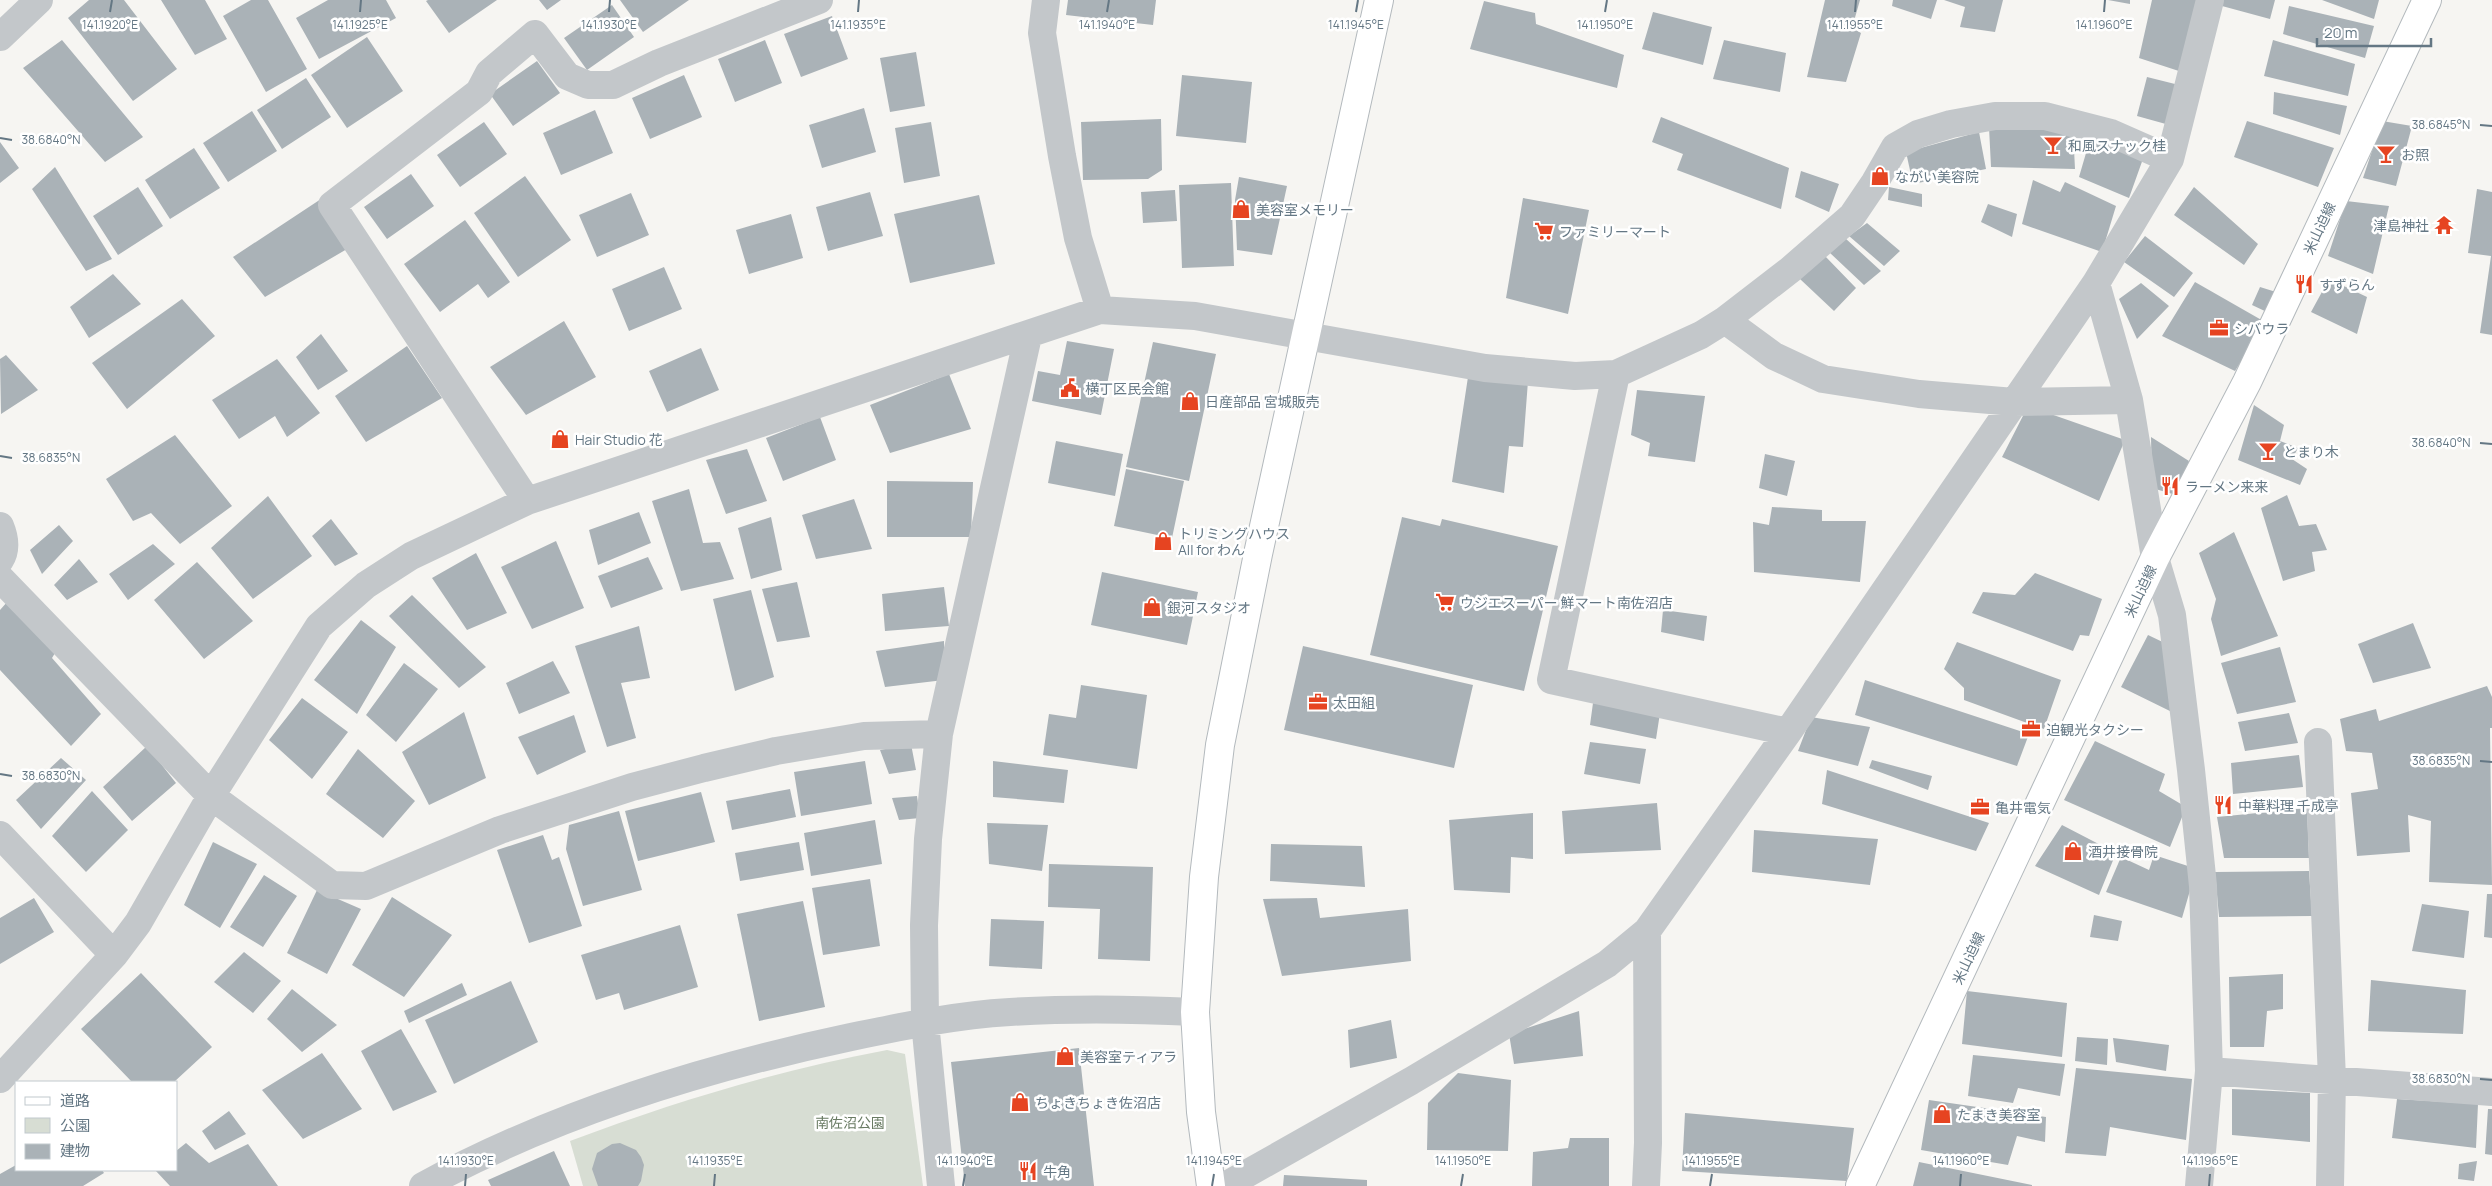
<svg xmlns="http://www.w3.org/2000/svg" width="2492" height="1186" viewBox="0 0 2492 1186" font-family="Manrope,'Noto Sans JP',sans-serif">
  <rect width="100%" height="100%" fill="#f6f5f2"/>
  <path fill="#d7ddd3" d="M887,1050L905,1054L923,1186H583L570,1141C673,1102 779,1070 887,1050Z"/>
  <path fill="#aab2b7" d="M89,0H124L177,69L133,101L68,18Z
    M161,0H205L227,39L195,55Z
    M251,0H268L307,69L266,92L223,16Z
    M328,0H386L396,18L319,59L296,18Z
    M428,0H497L449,33L426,1Z
    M539,0H561L547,10Z
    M620,0H689L643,32Z
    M1068,0H1156L1153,25L1066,15Z
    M1825,0H1860L1852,28L1861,33L1846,82L1807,77Z
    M1893,0H1937L1931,19L1892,6Z
    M1944,0H2003L1995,32L1960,27L1965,7Z
    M2108,0H2130V4Z
    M2152,0H2201L2185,73L2139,58Z
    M2223,0H2275L2270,19L2222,6Z
    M2322,0H2379L2374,19Z
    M1484,1L1535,13L1536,24L1624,55L1617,88L1470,49Z
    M612,5L634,37L587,70L564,38Z
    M2289,6L2374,26L2365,58L2283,34Z
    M1653,12L1712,27L1703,65L1642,49Z
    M832,16L848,59L801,77L784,34Z
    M367,37L403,91L347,128L311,75Z
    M62,40L143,137L105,162L23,68Z
    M765,40L782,83L735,102L718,59Z
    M1724,40L1786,53L1780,92L1713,79Z
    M2273,40L2355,64L2348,96L2264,76Z
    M916,52L925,106L890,112L880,58Z
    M537,61L560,93L513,126L490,94Z
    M684,75L702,117L650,139L632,98Z
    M1182,75L1252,82L1246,143L1176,136Z
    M2147,77L2179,85L2173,126L2137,116Z
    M306,78L331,117L282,149L257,110Z
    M2274,92L2347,106L2340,135L2273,114Z
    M864,108L876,152L822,168L809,125Z
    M595,110L613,153L561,175L543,133Z
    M252,111L277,151L228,182L203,143Z
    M1661,117L1789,168L1781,209L1677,170L1683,154L1652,142Z
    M1161,119L1162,170L1148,179L1083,180L1081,122Z
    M2247,121L2334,148L2318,187L2234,157Z
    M2382,121L2412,126L2396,186L2363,178Z
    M484,122L507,154L460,187L437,155Z
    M931,122L940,176L904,183L895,128Z
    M1989,127L2073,129L2075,169L1991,167Z
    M1979,132L1986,169L1913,184L1906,152Z
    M2091,136L2144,156L2129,198L2079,177Z
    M0,142L19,168L0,183Z
    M194,148L220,188L170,219L145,180Z
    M55,167L112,259L86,271L32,189Z
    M1801,171L1839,184L1829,212L1795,197Z
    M411,174L434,206L387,239L364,207Z
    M525,176L571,240L518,277L474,213Z
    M1239,177L1287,186L1272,255L1237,250L1235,200Z
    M2033,180L2060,192L2065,182L2116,206L2102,252L2022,224Z
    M1231,183L1234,266L1182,268L1179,185Z
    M138,187L163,226L118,255L93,216Z
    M1889,187L1922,194V207L1888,200Z
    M2194,187L2258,244L2244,265L2174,215Z
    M2477,189L2492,192V335L2480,333L2491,256L2468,253Z
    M1175,190L1177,221L1143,223L1141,192Z
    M870,192L883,236L828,251L816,207Z
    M631,193L649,235L597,257L579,215Z
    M979,195L995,264L910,283L894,214Z
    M1523,198L1589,210L1568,314L1506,298Z
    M321,199L347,249L265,297L233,257Z
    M2346,201L2389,206L2373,274L2328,256Z
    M1988,204L2017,214L2012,237L1981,222Z
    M791,214L803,258L749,274L736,230Z
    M465,220L510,282L488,298L478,284L440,312L404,264Z
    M1867,223L1900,251L1884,266L1849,236Z
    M2145,236L2193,273L2174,297L2124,262Z
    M1845,238L1881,271L1864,285L1829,252Z
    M1824,255L1856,288L1834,311L1800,279Z
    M664,267L682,309L629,331L612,289Z
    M113,274L141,304L89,338L70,307Z
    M2329,279L2367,297L2357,334L2311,312Z
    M2195,282L2265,322L2235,371L2162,336Z
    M2141,283L2169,306L2137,339L2119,299Z
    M2260,287L2276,292L2269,313L2252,305Z
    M182,299L215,336L127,409L92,363Z
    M564,321L596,377L526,415L490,367Z
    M321,334L348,371L318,390L296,357Z
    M1067,341L1114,349L1101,415L1032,401L1038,371L1060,375Z
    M1153,342L1216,354L1189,481L1126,467Z
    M407,346L442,398L366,442L335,396Z
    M701,348L719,390L667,412L649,371Z
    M6,355L38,390L1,414L0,359Z
    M277,359L320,413L287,437L275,416L239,439L212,400Z
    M949,374L971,429L890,453L870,405Z
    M1468,377L1528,381L1523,447L1509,446L1504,493L1452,482Z
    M1637,390L1705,396L1695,462L1648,456L1650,443L1631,435Z
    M2254,405L2284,425L2280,441L2298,448L2292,459L2307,469L2300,485L2238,460Z
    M2028,406L2125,440L2099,501L2002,457Z
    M820,417L836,460L783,481L766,438Z
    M175,435L232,506L180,544L151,513L133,521L106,479Z
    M2151,437L2189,461L2176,495L2152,488Z
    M1056,441L1123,454L1115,496L1048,483Z
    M747,449L767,501L726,514L706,460Z
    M1765,454L1795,461L1787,496L1759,488Z
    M1126,469L1184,481L1172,538L1114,526Z
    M887,481L973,482L971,537H887Z
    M689,489L703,543L720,542L734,579L681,591L652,501Z
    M2287,495L2299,526L2316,524L2327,550L2312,552L2315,571L2283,581L2261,508Z
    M268,496L312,556L253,599L211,548Z
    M854,499L872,549L816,559L802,515Z
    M1772,507L1822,510V521H1866L1860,582L1754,572L1753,522L1769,525Z
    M639,512L651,543L598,565L589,530Z
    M771,517L782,570L751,579L738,528Z
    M1402,517L1440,526L1442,519L1558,546L1524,691L1370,655Z
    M331,519L358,554L335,566L312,536Z
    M59,525L73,541L42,574L30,550Z
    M2234,532L2278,636L2221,656L2211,619L2216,599L2199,553Z
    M556,541L584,608L532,629L501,567Z
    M153,544L175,564L128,600L109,574Z
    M476,553L507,613L467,630L432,578Z
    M648,557L663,589L611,608L598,576Z
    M79,559L98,582L67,600L54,585Z
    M197,562L253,621L204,659L154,600Z
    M1102,572L1198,592L1187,645L1091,625Z
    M2035,573L2102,599L2089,636L2080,635L2073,651L1972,613L1983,592L2015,595Z
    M797,582L810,637L777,642L762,589Z
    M944,587L949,626L885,631L882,594Z
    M751,590L774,677L735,691L713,599Z
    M412,595L486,667L459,688L389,616Z
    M8,601L58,648L52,658L101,714L71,746L0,670V610Z
    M1663,610L1707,616L1704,641L1661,632Z
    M361,620L396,647L357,714L314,680Z
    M2413,623L2431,668L2373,683L2358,644Z
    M639,626L650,678L621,683L636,738L607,747L575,646Z
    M2148,635L2171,646L2176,714L2121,687Z
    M944,641V680L885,687L876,651Z
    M1957,642L2061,680L2044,729L1964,700V688L1944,669Z
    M1303,646L1473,685L1454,768L1284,730Z
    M2280,647L2296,702L2237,714L2221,663Z
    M553,661L570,693L519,714L506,683Z
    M404,663L438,689L396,742L366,715Z
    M1865,680L2029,734L2017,766L1855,715Z
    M1081,685L1147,695L1137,769L1043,755L1049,714L1076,718Z
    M2487,686L2492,697V728H2490L2492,885L2429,882L2431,821L2408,815L2410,852L2357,856L2351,793L2378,789L2372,753L2346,751L2340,719L2376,709L2379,721Z
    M302,698L348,732L312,779L269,740Z
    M1593,703L1660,713L1656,739L1590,725Z
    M464,712L486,778L429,805L402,752Z
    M2289,713L2298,743L2245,751L2238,722Z
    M574,715L586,752L537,775L518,737Z
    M1811,717L1870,727L1858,766L1798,751Z
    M2095,741L2165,774L2159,791L2186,807L2170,847L2064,800Z
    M1590,742L1646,749L1640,784L1584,774Z
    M911,744L916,770L889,774L880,750Z
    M147,746L176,783L132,821L103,787Z
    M358,749L415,801L383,838L326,794Z
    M2299,755L2303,787L2233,794L2231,763Z
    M61,758L86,780L41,829L16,800Z
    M1872,760L1932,776L1928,790L1869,768Z
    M865,761L872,804L801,816L794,772Z
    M993,761L1068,770L1064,803L993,797Z
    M1827,770L1989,823L1976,851L1822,804Z
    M790,789L796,817L732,830L726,801Z
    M92,791L128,830L86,872L52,836Z
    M701,792L715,842L638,861L625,811Z
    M917,796L920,818L899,820L892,798Z
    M1657,803L1661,850L1565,854L1562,811Z
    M2307,808L2309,858H2224L2217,817Z
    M619,811L642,890L583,906L566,849L569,825Z
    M1533,813V859L1511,857L1510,893L1454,890L1449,820Z
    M875,820L882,864L811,876L804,833Z
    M987,823L1048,825L1042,871L989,864Z
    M2062,825L2116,853L2099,895L2035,866Z
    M1754,830L1878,839L1870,885L1752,872Z
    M543,835L552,860L559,857L582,926L529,943L497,850Z
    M213,842L257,864L220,928L184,905Z
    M799,842L804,870L740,881L735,853Z
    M1271,844L1362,846L1365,887L1270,881Z
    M2154,855L2191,867V887L2182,918L2106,892L2121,857L2149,870Z
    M1049,864L1153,867L1150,961L1098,959L1100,909L1048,907Z
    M2309,871L2312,916L2219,917L2215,872Z
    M264,875L297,896L263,947L230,927Z
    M870,879L880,946L823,955L812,888Z
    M317,890L361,909L327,974L287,953Z
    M2487,894H2492V938L2484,937Z
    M392,897L452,935L404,997L352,965Z
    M34,898L54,932L0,964V918Z
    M1317,898L1320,918L1408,909L1411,961L1282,976L1263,899Z
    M803,901L825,1007L759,1021L737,914Z
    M2422,904L2469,911L2464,958L2412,951Z
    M2094,915L2122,921L2118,941L2090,937Z
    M991,919L1044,921L1042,969L989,966Z
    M680,925L698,987L624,1010L619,993L596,1000L581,955Z
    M244,952L281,981L253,1013L214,982Z
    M141,973L212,1047L174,1082H132L81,1029Z
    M2283,974V1009L2267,1011L2264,1047H2230L2229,977Z
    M2371,980L2466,990L2463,1034L2368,1031Z
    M511,981L538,1042L454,1084L425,1020Z
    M462,983L467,995L409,1023L404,1011Z
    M292,989L337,1025L302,1052L267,1019Z
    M1967,991L2067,1003L2062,1057L1962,1044Z
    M1579,1011L1583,1056L1514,1064L1509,1034Z
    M1391,1020L1397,1058L1350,1068L1348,1030Z
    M401,1029L437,1092L393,1111L361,1051Z
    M2077,1037L2108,1039L2107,1065L2075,1061Z
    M2113,1038L2169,1045L2166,1071L2116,1062Z
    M1079,1048L1094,1186H965L951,1062Z
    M322,1053L362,1109L303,1139L262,1090Z
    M1973,1055L2065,1064L2060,1096L2018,1088L2013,1103L1968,1096Z
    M2076,1068L2192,1079L2186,1140L2110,1127L2106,1156L2065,1153Z
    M1458,1073L1511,1080L1508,1151L1427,1150L1428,1103Z
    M2232,1089L2310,1093V1142L2232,1135Z
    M2397,1099L2478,1104L2476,1148L2392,1138Z
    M1929,1100L2046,1117L2045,1142L2017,1136L2008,1165L1921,1150Z
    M2488,1109H2492V1155L2485,1154Z
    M229,1111L246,1134L215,1150L202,1131Z
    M1685,1113L1854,1128L1847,1181L1682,1171Z
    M1570,1138H1609V1186H1532L1533,1152L1568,1148Z
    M186,1143L209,1163L248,1144L278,1186H170L155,1170H176V1151Z
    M620,1143L636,1150L641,1157L644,1165L641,1181L638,1186H598L592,1169L597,1153L612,1144Z
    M554,1151L570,1186H491L488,1180Z
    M2477,1161L2474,1181L2458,1179L2459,1164Z
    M1919,1162L2032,1185V1186H1913Z
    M16,1165V1170H102L104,1173L83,1186H0V1174Z
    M1284,1175L1367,1180V1186H1283Z"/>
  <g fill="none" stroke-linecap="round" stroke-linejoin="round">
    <g stroke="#b3b9bd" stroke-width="30">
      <path id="secondary" d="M1211,1186L1201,1112L1195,1012L1204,877L1220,745L1258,554L1379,0
        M1860,1186L2155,558L2247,382L2427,0"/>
    </g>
    <path stroke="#c3c7ca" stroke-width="28" d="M1046,0L1042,33L1062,156L1078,238L1100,310
      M0,37L39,0
      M2170,159L2210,0
      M2096,283L2129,400L2155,558L2172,615L2191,770L2203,886L2209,1071L2199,1186
      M1725,320L1774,356L1823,379L1919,394L2014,402L2129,400
      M1616,374L1551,680L1788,732
      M527,501L332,205L479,92L489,73L535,34L567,76L588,85H613L659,63L819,0
      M0,526C5,538 7,549 0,560
      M0,578L211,796L332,885L366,886L500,830L632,787L704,768L776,751L864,736L939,734
      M2318,742L2332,1079L2330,1186
      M0,835L114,955
      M2209,1071L2492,1092
      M0,1079L114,955L138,923L211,796L319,626L366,585L411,556L527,501L1100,310L1195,316L1485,368L1575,376L1616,374L1701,335L1725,320L1790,270L1852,216L1875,182L1895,147L1918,134L1951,124L1995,116H2045L2111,133L2170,159L2096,283L1788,732L1647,931L1607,964L1411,1081L1225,1186
      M423,1186C556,1113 704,1068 851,1037C904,1026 957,1015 1010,1012C1072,1008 1134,1009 1195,1012
      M941,1186L925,1022L924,925L928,839L939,734L1028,336
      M1646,1186L1648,1143L1647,931"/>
    <use href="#secondary" stroke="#fff" stroke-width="28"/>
  </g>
  <path fill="none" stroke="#647784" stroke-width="2" d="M110,12L112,0M360,12L361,0M609,12L610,0M858,12L859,0M1107,12L1109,0M1356,12L1358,0M1605,12L1607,0M1855,12L1856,0M2104,12L2105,0M2480,125L2492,126M0,138L12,140M2480,443L2492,444M0,456L12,458M2480,761L2492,762M0,774L12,776M2480,1079L2492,1080M465,1186L466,1174M714,1186L715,1174M963,1186L965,1174M1212,1186L1214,1174M1461,1186L1463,1174M1710,1186L1712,1174M1960,1186L1961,1174M2209,1186L2210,1174"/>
  <defs>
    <g id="bar-bare" transform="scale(1.5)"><path d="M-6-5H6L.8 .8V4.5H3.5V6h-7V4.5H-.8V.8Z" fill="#e64421" stroke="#fff" stroke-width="2.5" paint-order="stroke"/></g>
    <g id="shop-bare" transform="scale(1.5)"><path d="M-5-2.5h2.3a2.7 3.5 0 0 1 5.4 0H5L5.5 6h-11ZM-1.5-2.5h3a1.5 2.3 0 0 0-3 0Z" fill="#e64421" stroke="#fff" stroke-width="2.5" paint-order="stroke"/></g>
    <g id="temple-bare" transform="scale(1.5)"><path d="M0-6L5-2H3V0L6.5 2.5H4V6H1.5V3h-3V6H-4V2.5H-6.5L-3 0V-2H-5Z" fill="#e64421" stroke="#fff" stroke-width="2.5" paint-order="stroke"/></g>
    <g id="supermarket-bare" transform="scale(1.5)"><path d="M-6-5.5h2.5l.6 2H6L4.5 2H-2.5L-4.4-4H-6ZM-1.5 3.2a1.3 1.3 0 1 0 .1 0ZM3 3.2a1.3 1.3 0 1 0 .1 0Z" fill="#e64421" stroke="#fff" stroke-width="2.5" paint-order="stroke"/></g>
    <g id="restaurant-bare" transform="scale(1.5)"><path d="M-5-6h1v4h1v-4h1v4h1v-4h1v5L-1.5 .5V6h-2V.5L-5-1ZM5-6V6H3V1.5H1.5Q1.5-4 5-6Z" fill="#e64421" stroke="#fff" stroke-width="2.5" paint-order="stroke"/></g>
    <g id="office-bare" transform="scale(1.5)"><path d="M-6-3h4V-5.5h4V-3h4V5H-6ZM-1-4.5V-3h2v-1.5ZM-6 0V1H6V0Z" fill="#e64421" stroke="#fff" stroke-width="2.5" paint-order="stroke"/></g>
    <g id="civic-bare" transform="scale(1.5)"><path d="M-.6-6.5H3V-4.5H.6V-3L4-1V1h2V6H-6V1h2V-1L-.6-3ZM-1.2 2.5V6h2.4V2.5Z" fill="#e64421" stroke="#fff" stroke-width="2.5" paint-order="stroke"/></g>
  </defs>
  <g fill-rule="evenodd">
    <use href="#bar-bare" x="2053" y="145"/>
    <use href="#bar-bare" x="2386" y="154"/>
    <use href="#shop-bare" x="1880" y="176"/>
    <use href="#shop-bare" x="1241" y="209"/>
    <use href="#temple-bare" x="2444" y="225"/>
    <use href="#supermarket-bare" x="1544" y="231"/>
    <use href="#restaurant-bare" x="2304" y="284"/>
    <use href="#office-bare" x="2219" y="328"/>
    <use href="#civic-bare" x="1070" y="388"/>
    <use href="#shop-bare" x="1190" y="401"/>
    <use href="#shop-bare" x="560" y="439"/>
    <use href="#bar-bare" x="2268" y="451"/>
    <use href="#restaurant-bare" x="2170" y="486"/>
    <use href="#shop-bare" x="1163" y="541"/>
    <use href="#supermarket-bare" x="1445" y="602"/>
    <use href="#shop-bare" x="1152" y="607"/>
    <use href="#office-bare" x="1318" y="702"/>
    <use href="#office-bare" x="2031" y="729"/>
    <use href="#restaurant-bare" x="2223" y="805"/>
    <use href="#office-bare" x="1980" y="807"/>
    <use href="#shop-bare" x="2073" y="851"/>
    <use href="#shop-bare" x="1065" y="1056"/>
    <use href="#shop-bare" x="1020" y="1102"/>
    <use href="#shop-bare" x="1942" y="1114"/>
    <use href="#restaurant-bare" x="1028" y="1171"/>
  </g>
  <g text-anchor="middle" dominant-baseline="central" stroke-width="5" stroke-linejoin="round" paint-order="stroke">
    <g font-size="14" fill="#647784" stroke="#fff" text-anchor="start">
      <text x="2068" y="145">和風スナック桂</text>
      <text x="2401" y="154">お照</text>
      <text x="1895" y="176">ながい美容院</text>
      <text x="1256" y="209">美容室メモリー</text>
      <text x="2429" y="225" text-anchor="end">津島神社</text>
      <text x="1559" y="231">ファミリーマート</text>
      <text x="2319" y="284">すずらん</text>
      <text x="2234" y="328">シバウラ</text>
      <text x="1085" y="388">横丁区民会館</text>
      <text x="1205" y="401">日産部品 宮城販売</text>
      <text x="575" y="439">Hair Studio 花</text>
      <text x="2283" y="451">とまり木</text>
      <text x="2185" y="486">ラーメン来来</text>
      <text x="1178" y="533">トリミングハウス<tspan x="1178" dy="16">All for わん</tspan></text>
      <text x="1460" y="602">ウジエスーパー 鮮マート南佐沼店</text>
      <text x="1167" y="607">銀河スタジオ</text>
      <text x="1333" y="702">太田組</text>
      <text x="2046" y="729">迫観光タクシー</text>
      <text x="2238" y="805">中華料理 千成亭</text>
      <text x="1995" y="807">亀井電気</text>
      <text x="2088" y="851">酒井接骨院</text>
      <text x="1080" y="1056">美容室ティアラ</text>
      <text x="1035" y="1102">ちょきちょき佐沼店</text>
      <text x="1957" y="1114">たまき美容室</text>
      <text x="1043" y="1171">牛角</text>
    </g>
    <g font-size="14" fill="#647784" stroke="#fff">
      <text transform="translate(2319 228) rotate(-65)">米山迫線</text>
      <text transform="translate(2140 591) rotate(-65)">米山迫線</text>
      <text transform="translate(1968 958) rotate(-65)">米山迫線</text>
    </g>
    <g font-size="14" fill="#697b63" stroke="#fff">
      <text x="850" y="1122">南佐沼公園</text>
    </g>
  </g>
  <g font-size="12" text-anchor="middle" fill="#647784" stroke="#fff" stroke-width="5" stroke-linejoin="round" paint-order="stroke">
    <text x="110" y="29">141.1920°E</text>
    <text x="360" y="29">141.1925°E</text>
    <text x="609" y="29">141.1930°E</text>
    <text x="858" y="29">141.1935°E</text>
    <text x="1107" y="29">141.1940°E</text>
    <text x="1356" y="29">141.1945°E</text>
    <text x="1605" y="29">141.1950°E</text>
    <text x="1855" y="29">141.1955°E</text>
    <text x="2104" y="29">141.1960°E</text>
    <text x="2441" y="129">38.6845°N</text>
    <text x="51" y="144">38.6840°N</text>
    <text x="2441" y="447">38.6840°N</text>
    <text x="51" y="462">38.6835°N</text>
    <text x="2441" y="765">38.6835°N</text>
    <text x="51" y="780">38.6830°N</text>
    <text x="2441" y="1083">38.6830°N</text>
    <text x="466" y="1165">141.1930°E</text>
    <text x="715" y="1165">141.1935°E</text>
    <text x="965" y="1165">141.1940°E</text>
    <text x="1214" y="1165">141.1945°E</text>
    <text x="1463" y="1165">141.1950°E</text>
    <text x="1712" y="1165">141.1955°E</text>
    <text x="1961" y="1165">141.1960°E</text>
    <text x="2210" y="1165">141.1965°E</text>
  </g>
  <rect x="15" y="1081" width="162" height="90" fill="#ffffff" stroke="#c1c9ce"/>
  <rect x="25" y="1097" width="25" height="8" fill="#ffffff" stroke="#c1c9ce"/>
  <text x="60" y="1106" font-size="15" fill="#647784">道路</text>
  <rect x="25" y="1118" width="25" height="15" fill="#d7ddd3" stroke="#c1c9ce"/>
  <text x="60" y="1131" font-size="15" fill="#647784">公園</text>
  <rect x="25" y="1144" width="25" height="15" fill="#aab2b7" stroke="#c1c9ce"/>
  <text x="60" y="1156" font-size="15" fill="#647784">建物</text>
  <path d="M2317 38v8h114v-8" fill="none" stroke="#647784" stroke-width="2.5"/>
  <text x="2324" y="38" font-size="15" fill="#647784" stroke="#ffffff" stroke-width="4" paint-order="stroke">20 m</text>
</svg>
